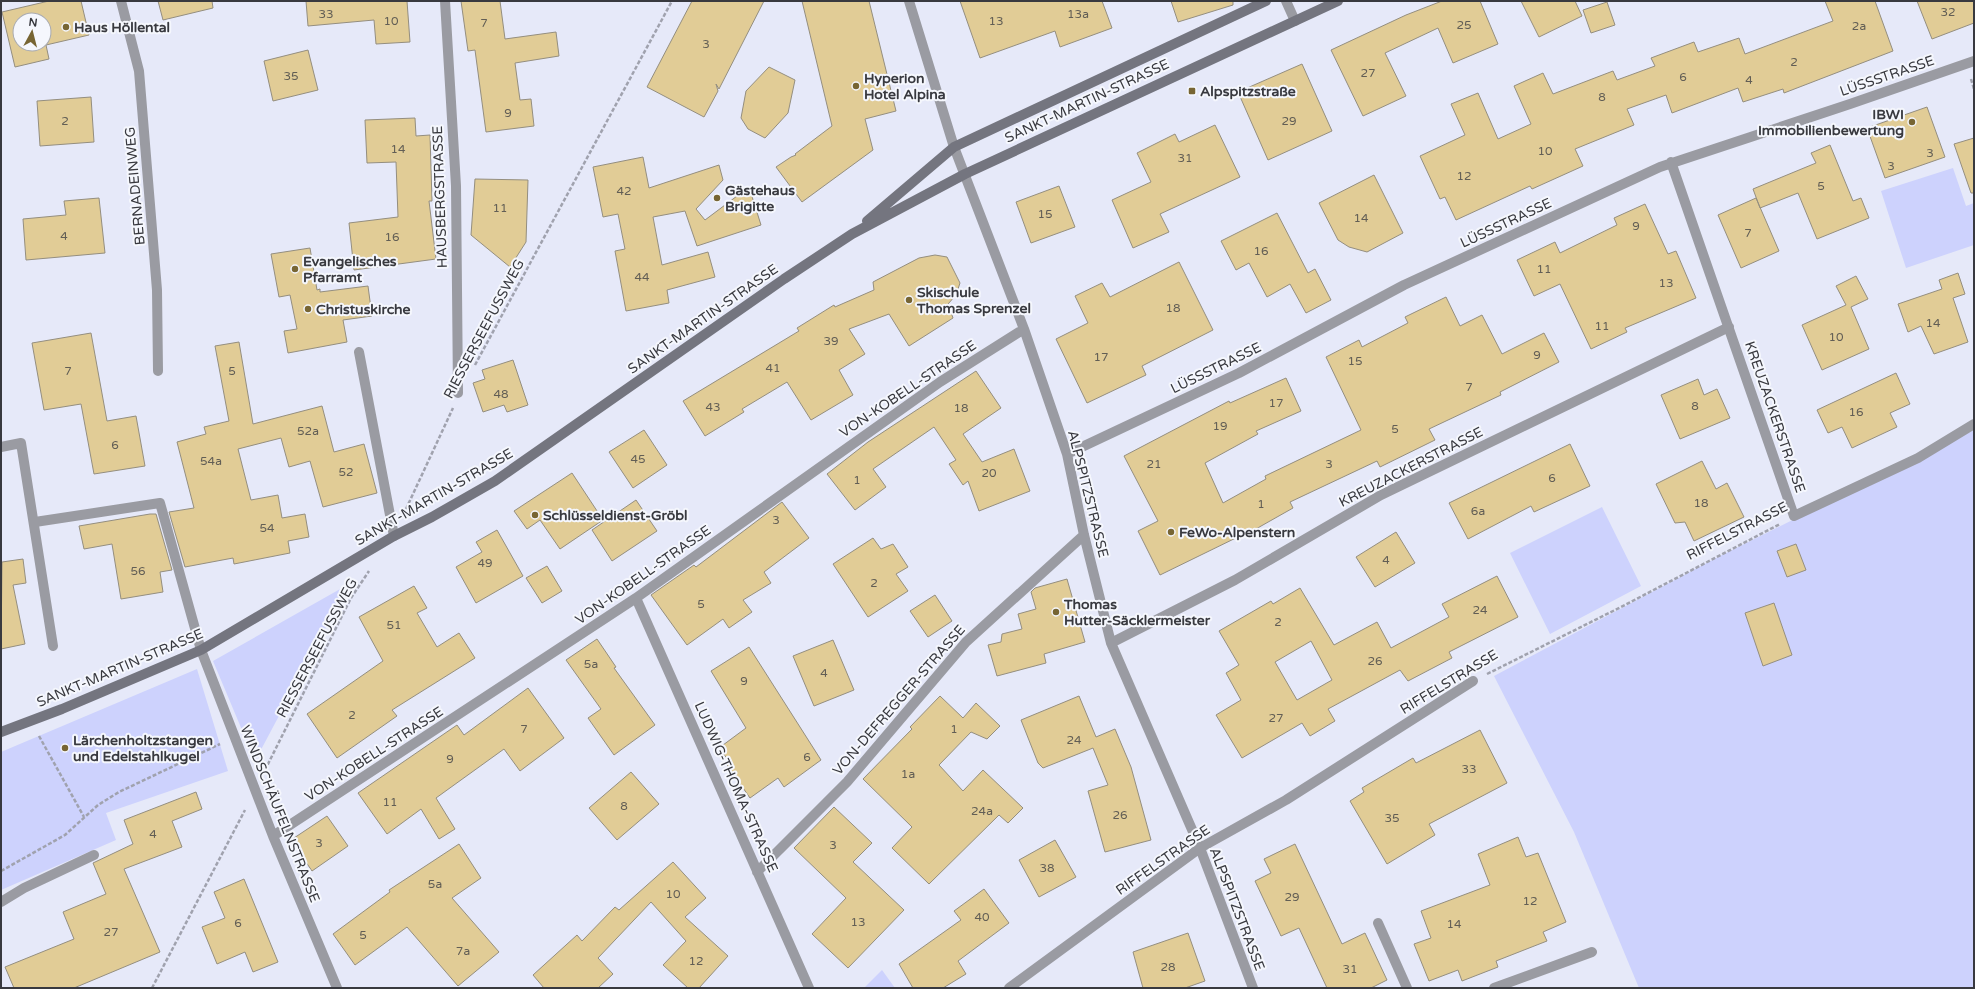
<svg xmlns="http://www.w3.org/2000/svg" width="1975" height="989" viewBox="0 0 1975 989" font-family="'Varela Round',sans-serif">
  <rect width="100%" height="100%" fill="#e6e9f9"/>
  <path fill="#cdd2fd" d="M1953,168L1966,206L1974,203V245L1906,268L1881,191Z
    M1974,430V988H1639L1574,832L1494,676L1718,557Z
    M1602,507L1641,586L1550,634L1510,553Z
    M349,584L255,761L213,661Z
    M197,669L228,771L106,813L116,840L1,890V752Z
    M882,970L895,988H864Z"/>
  <path fill="#e1cc96" stroke="#948e7f" fill-rule="evenodd" d="M49,1H81L89,35L46,45L49,59L15,67L2,12ZM20,20H44V44H20Z
    M158,1H212L213,8L163,20Z
    M306,1H407L410,42L376,44L374,20L308,26Z
    M461,1H500L505,39L556,32L559,56L515,63L520,100L531,99L534,126L486,132L475,50L468,51Z
    M692,1H764L719,89L716,84L718,91L704,117L647,87Z
    M802,1H869L896,111L865,119L873,150L802,202L776,167L791,157L796,155L795,154L832,126Z
    M960,1H1102L1112,28L1060,47L1055,31L980,58Z
    M1171,1H1233V5L1178,22Z
    M1442,1H1480L1498,44L1453,63L1438,28L1385,53L1406,96L1363,116L1331,50L1406,15Z
    M1521,1H1575L1582,16L1539,37Z
    M1825,1H1875L1893,51L1784,93L1783,89L1743,102L1738,88L1672,113L1666,95L1627,109L1634,125L1575,149L1583,166L1532,189L1530,186L1456,220L1445,197L1440,199L1420,156L1465,135L1451,104L1478,93L1498,139L1531,124L1514,86L1543,73L1553,94L1613,71L1617,80L1655,66L1651,58L1694,42L1698,52L1739,38L1745,54L1833,21Z
    M1917,1H1974V23L1932,39Z
    M1607,2L1615,25L1591,33L1583,10Z
    M308,50L318,90L273,101L264,61Z
    M1302,64L1332,131L1268,160L1238,92Z
    M769,67L795,80L788,113L765,138L748,129L741,118L746,91Z
    M91,97L94,142L40,146L37,101Z
    M1927,107L1945,157L1885,178L1867,128Z
    M415,118L416,136L430,135L432,201H429L436,259L354,270L349,223L398,217L396,162L367,163L365,120Z
    M1215,125L1240,177L1160,214L1169,232L1133,248L1112,200L1151,182L1137,153L1175,134L1179,142Z
    M1974,138V193H1971L1954,144Z
    M1830,145L1853,201L1861,198L1869,218L1817,239L1798,193L1760,208L1753,189L1816,163L1811,153Z
    M643,157L649,188L719,165L723,180L696,209L705,220L749,187L761,225L697,246L685,211L653,217L662,265L708,252L715,277L667,290L669,303L626,311L615,251L625,249L618,214L603,217L593,167Z
    M1374,175L1403,233L1367,252L1349,247L1338,240L1319,203Z
    M475,179L528,180L526,242L510,267L471,235Z
    M1059,186L1075,227L1031,243L1016,202Z
    M99,198L105,253L26,260L23,219L66,215L64,201Z
    M1756,198L1779,251L1741,268L1718,215Z
    M1645,204L1668,254L1676,251L1696,298L1625,328L1627,332L1591,349L1560,284L1534,296L1517,260L1555,242L1560,253L1617,225L1614,218Z
    M1277,213L1308,273L1315,269L1331,300L1306,313L1290,284L1267,297L1249,263L1236,270L1221,241Z
    M310,248L317,290L320,289V292L368,286L372,316L343,320L347,342L288,353L284,331L297,329L290,295L279,297L271,254Z
    M935,255L947,257L960,283L956,295L948,304L953,318L909,346L889,314L849,329L865,354L839,370L853,395L811,420L787,382L742,409L744,412L705,436L683,401L799,331L797,328L834,305L835,307L874,290L873,282L919,258Z
    M1179,262L1213,330L1142,366L1146,375L1087,403L1056,339L1088,323L1075,296L1102,283L1110,297Z
    M1958,273L1965,294L1953,298L1968,342L1934,354L1921,326L1908,332L1898,304L1942,289L1939,280Z
    M1856,276L1868,299L1851,307L1869,349L1822,370L1802,325L1846,305L1836,286Z
    M1446,297L1460,326L1482,315L1502,354L1544,333L1559,362L1500,392L1501,395L1429,429L1435,440L1380,467L1377,461L1290,502L1293,508L1247,534L1246,533L1160,575L1138,531L1158,521L1124,456L1229,401L1230,403L1286,378L1301,411L1256,431L1258,434L1205,463L1223,503L1266,479L1265,476L1361,430L1326,357L1359,340L1362,347L1408,323L1405,317Z
    M91,333L107,421L136,416L145,466L94,474L81,404L44,410L32,343Z
    M239,342L253,424L322,406L334,452L364,444L377,493L323,507L310,461L289,467L281,438L238,449L251,500L278,495L282,518L305,514L309,537L288,541L290,553L234,564L233,558L185,567L169,512L194,508L177,442L206,434L204,427L229,421L215,346Z
    M513,360L528,405L507,412L504,405L483,412L473,383L485,379L482,370Z
    M976,371L1001,408L963,434L982,462L1014,449L1030,491L979,511L968,481L963,485L949,464L956,460L934,427L873,469L886,487L855,510L827,474L868,442Z
    M1896,373L1910,404L1890,413L1897,427L1852,448L1842,427L1828,433L1817,410Z
    M1698,379L1704,395L1717,389L1730,418L1680,439L1661,395Z
    M644,430L667,465L633,488L609,452Z
    M1570,444L1590,486L1534,512L1531,506L1468,539L1449,503Z
    M1702,461L1716,489L1727,483L1744,517L1694,541L1685,522L1675,523L1656,484Z
    M572,473L603,520L560,549L540,520L527,529L514,511Z
    M636,500L657,531L612,561L592,530Z
    M782,502L809,538L764,572L771,583L743,600L752,612L729,628L723,619L687,645L651,595L694,565L696,567Z
    M150,514H156L172,570L160,572L163,592L121,599L112,544L84,549L79,526Z
    M497,530L523,576L476,603L456,567L482,552L476,542Z
    M1396,532L1415,563L1375,587L1356,557Z
    M873,538L881,549L893,544L908,567L896,574L908,591L868,617L833,564Z
    M1796,544L1806,570L1787,577L1777,551Z
    M23,559L26,583L13,585L25,644L1,649L2,562Z
    M547,566L562,591L542,603L526,578Z
    M1497,576L1518,617L1449,652L1452,658L1408,681L1400,670L1328,709L1335,721L1310,736L1302,723L1242,758L1216,715L1241,700L1226,673L1239,665L1219,631L1271,601L1273,604L1300,588L1334,645L1377,622L1391,648L1449,617L1442,604ZM1311,641L1332,680L1297,700L1275,662Z
    M1067,579L1085,642L1044,654L1046,663L997,676L988,645L1001,642L1002,634L1022,629L1018,614L1036,609L1031,592L1035,588Z
    M414,586L427,608L417,613L437,647L459,633L475,658L392,710L397,716L337,758L307,714L383,661L359,617Z
    M935,595L952,621L928,637L910,611Z
    M1774,603L1792,655L1763,666L1745,613Z
    M597,639L616,667L614,668L655,725L614,755L588,718L601,709L566,660Z
    M833,640L854,690L814,706L793,656Z
    M749,647L821,760L784,787L778,778L750,798L725,762L729,761L719,748L746,728L711,671Z
    M528,688L564,738L520,771L504,749L436,798L455,829L439,839L421,809L387,834L358,793L457,725L464,735Z
    M940,696L963,718L976,703L1000,726L987,739L971,732L939,765L963,791L983,770L1023,808L1008,823L999,815L929,884L892,848L912,827L863,779L912,729L910,727Z
    M1079,696L1096,737L1115,729L1131,767L1151,840L1105,852L1088,791L1108,785L1093,748L1043,768L1038,763L1021,720Z
    M1480,730L1507,783L1429,824L1435,835L1387,864L1350,801L1364,792L1362,788L1413,758L1416,763Z
    M631,772L659,804L617,840L589,808Z
    M196,792L202,809L172,821L182,847L124,869L160,952L74,988H14L5,967L74,939L63,912L106,894L93,863L133,844L124,820Z
    M834,807L872,843L853,862L904,910L848,968L812,934L846,898L794,848Z
    M327,816L348,846L312,871L291,840Z
    M1518,837L1526,857L1538,853L1566,922L1543,932L1547,941L1496,961L1498,967L1462,981L1458,970L1429,981L1414,944L1431,938L1421,911L1490,885L1478,854Z
    M1055,840L1076,877L1039,897L1019,860Z
    M459,844L481,878L452,898L499,952L458,986L407,927L355,965L333,934L390,892L389,890Z
    M1295,844L1342,944L1365,933L1387,980L1371,988H1327L1299,928L1281,936L1255,881L1271,873L1264,859Z
    M673,862L706,898L685,917L728,956L699,988H688L663,965L686,941L651,902L598,958L613,974L598,988H544L533,975L577,935L582,941L615,907L619,910Z
    M244,879L278,962L253,972L245,952L217,964L202,927L225,918L214,892Z
    M984,889L1009,923L958,961L966,974L943,988H913L899,964L961,920L954,911Z
    M1188,933L1205,981L1185,988H1143L1133,952Z"/>
  <g fill="none" stroke-linecap="round" stroke-linejoin="round">
    <path stroke="#a0a2ae" stroke-width="2.5" stroke-dasharray="4 2" stroke-linecap="butt" d="M1971,79L1974,89
      M475,365L672,1
      M406,509L453,408
      M1487,674L1621,607L1780,524
      M39,736L84,817
      M265,770L351,598L369,571
      M1,871L65,835L98,805L119,792L220,744
      M152,988L245,810"/>
    <path stroke="#9a9ba2" stroke-width="10" d="M359,352L394,536
      M1,447L21,443L53,646
      M35,522L160,503L201,650
      M1,902L24,888L94,855
      M1378,923L1407,988"/>
    <path stroke="#9a9ba2" stroke-width="10" d="M121,1L139,71L157,290L158,371
      M445,1L456,186L458,393
      M909,1L954,147L1024,329L1067,454L1084,535L1111,643L1200,848L1253,988
      M1286,1L1295,21
      M1671,162L1794,516L1918,458L1974,424
      M1067,454L1239,373L1404,285L1660,167L1850,104L1974,61
      M636,598L809,988
      M1111,643L1235,580L1381,495L1729,327
      M201,650L273,836L337,988
      M273,836L636,598L940,382L1024,329
      M757,872L847,782L966,642L1084,535
      M1009,988L1200,848L1286,800L1473,681
      M1494,988L1592,952"/>
    <path stroke="#74757f" stroke-width="10" d="M867,221L954,147L1266,1
      M1,732L62,709L201,650L394,536L432,517L495,481L784,279L852,234L965,174L1338,1"/>
  </g>
  <g fill="#776533" stroke="#f5f7fd" stroke-width="1.5">
    <circle cx="66" cy="27" r="4"/>
    <circle cx="856" cy="86" r="4"/>
    <rect x="1188" y="87" width="8" height="8" rx="2"/>
    <circle cx="1912" cy="122" r="4"/>
    <circle cx="717" cy="198" r="4"/>
    <circle cx="295" cy="269" r="4"/>
    <circle cx="909" cy="300" r="4"/>
    <circle cx="308" cy="309" r="4"/>
    <circle cx="535" cy="515" r="4"/>
    <circle cx="1171" cy="532" r="4"/>
    <circle cx="1056" cy="612" r="4"/>
    <circle cx="65" cy="748" r="4"/>
  </g>
  <g text-anchor="middle" dominant-baseline="central" stroke-width="4" stroke-linejoin="round" paint-order="stroke">
    <g font-size="12" fill="#625e55">
      <text x="1948" y="12">32</text>
      <text x="326" y="14">33</text>
      <text x="1078" y="14">13a</text>
      <text x="391" y="21">10</text>
      <text x="996" y="21">13</text>
      <text x="484" y="23">7</text>
      <text x="1464" y="25">25</text>
      <text x="1859" y="26">2a</text>
      <text x="706" y="44">3</text>
      <text x="1794" y="62">2</text>
      <text x="1368" y="73">27</text>
      <text x="291" y="76">35</text>
      <text x="1683" y="77">6</text>
      <text x="1749" y="80">4</text>
      <text x="1602" y="97">8</text>
      <text x="508" y="113">9</text>
      <text x="65" y="121">2</text>
      <text x="1289" y="121">29</text>
      <text x="398" y="149">14</text>
      <text x="1545" y="151">10</text>
      <text x="1930" y="153">3</text>
      <text x="1185" y="158">31</text>
      <text x="1891" y="166">3</text>
      <text x="1464" y="176">12</text>
      <text x="1821" y="186">5</text>
      <text x="624" y="191">42</text>
      <text x="500" y="208">11</text>
      <text x="1045" y="214">15</text>
      <text x="1361" y="218">14</text>
      <text x="1636" y="226">9</text>
      <text x="1748" y="233">7</text>
      <text x="64" y="236">4</text>
      <text x="392" y="237">16</text>
      <text x="1261" y="251">16</text>
      <text x="1544" y="269">11</text>
      <text x="642" y="277">44</text>
      <text x="1666" y="283">13</text>
      <text x="1173" y="308">18</text>
      <text x="1933" y="323">14</text>
      <text x="1602" y="326">11</text>
      <text x="1836" y="337">10</text>
      <text x="831" y="341">39</text>
      <text x="1537" y="355">9</text>
      <text x="1101" y="357">17</text>
      <text x="1355" y="361">15</text>
      <text x="773" y="368">41</text>
      <text x="68" y="371">7</text>
      <text x="232" y="371">5</text>
      <text x="1469" y="387">7</text>
      <text x="501" y="394">48</text>
      <text x="1276" y="403">17</text>
      <text x="1695" y="406">8</text>
      <text x="713" y="407">43</text>
      <text x="961" y="408">18</text>
      <text x="1856" y="412">16</text>
      <text x="1220" y="426">19</text>
      <text x="1395" y="429">5</text>
      <text x="308" y="431">52a</text>
      <text x="115" y="445">6</text>
      <text x="638" y="459">45</text>
      <text x="211" y="461">54a</text>
      <text x="1154" y="464">21</text>
      <text x="1329" y="464">3</text>
      <text x="346" y="472">52</text>
      <text x="989" y="473">20</text>
      <text x="1552" y="478">6</text>
      <text x="857" y="480">1</text>
      <text x="1701" y="503">18</text>
      <text x="1261" y="504">1</text>
      <text x="1478" y="511">6a</text>
      <text x="776" y="520">3</text>
      <text x="267" y="528">54</text>
      <text x="1386" y="560">4</text>
      <text x="485" y="563">49</text>
      <text x="138" y="571">56</text>
      <text x="874" y="583">2</text>
      <text x="701" y="604">5</text>
      <text x="1480" y="610">24</text>
      <text x="1278" y="622">2</text>
      <text x="394" y="625">51</text>
      <text x="1375" y="661">26</text>
      <text x="591" y="664">5a</text>
      <text x="824" y="673">4</text>
      <text x="744" y="681">9</text>
      <text x="352" y="715">2</text>
      <text x="1276" y="718">27</text>
      <text x="524" y="729">7</text>
      <text x="954" y="729">1</text>
      <text x="1074" y="740">24</text>
      <text x="807" y="757">6</text>
      <text x="450" y="759">9</text>
      <text x="1469" y="769">33</text>
      <text x="908" y="774">1a</text>
      <text x="390" y="802">11</text>
      <text x="624" y="806">8</text>
      <text x="982" y="811">24a</text>
      <text x="1120" y="815">26</text>
      <text x="1392" y="818">35</text>
      <text x="153" y="834">4</text>
      <text x="319" y="843">3</text>
      <text x="833" y="845">3</text>
      <text x="1047" y="868">38</text>
      <text x="435" y="884">5a</text>
      <text x="673" y="894">10</text>
      <text x="1292" y="897">29</text>
      <text x="1530" y="901">12</text>
      <text x="982" y="917">40</text>
      <text x="858" y="922">13</text>
      <text x="238" y="923">6</text>
      <text x="1454" y="924">14</text>
      <text x="111" y="932">27</text>
      <text x="363" y="935">5</text>
      <text x="463" y="951">7a</text>
      <text x="696" y="961">12</text>
      <text x="1168" y="967">28</text>
      <text x="1350" y="969">31</text>
    </g>
    <g font-size="14" font-weight="bold" fill="#38393f" stroke="#f5f7fd" text-anchor="start">
      <text x="74" y="27">Haus Höllental</text>
      <text x="864" y="78">Hyperion<tspan x="864" dy="16">Hotel Alpina</tspan></text>
      <text x="1200" y="91">Alpspitzstraße</text>
      <text x="1904" y="114" text-anchor="end">IBWI<tspan x="1904" dy="16">Immobilienbewertung</tspan></text>
      <text x="725" y="190">Gästehaus<tspan x="725" dy="16">Brigitte</tspan></text>
      <text x="303" y="261">Evangelisches<tspan x="303" dy="16">Pfarramt</tspan></text>
      <text x="917" y="292">Skischule<tspan x="917" dy="16">Thomas Sprenzel</tspan></text>
      <text x="316" y="309">Christuskirche</text>
      <text x="543" y="515">Schlüsseldienst-Gröbl</text>
      <text x="1179" y="532">FeWo-Alpenstern</text>
      <text x="1064" y="604">Thomas<tspan x="1064" dy="16">Hutter-Säcklermeister</tspan></text>
      <text x="73" y="740">Lärchenholtzstangen<tspan x="73" dy="16">und Edelstahlkugel</tspan></text>
    </g>
    <g font-size="14" fill="#38393f" stroke="#f5f7fd">
      <text transform="translate(1887 76) rotate(-19)">LÜSSSTRASSE</text>
      <text transform="translate(1087 101) rotate(-25)">SANKT-MARTIN-STRASSE</text>
      <text transform="translate(135 186) rotate(-95)">BERNADEINWEG</text>
      <text transform="translate(440 197) rotate(-92)">HAUSBERGSTRASSE</text>
      <text transform="translate(1506 223) rotate(-25)">LÜSSSTRASSE</text>
      <text transform="translate(703 319) rotate(-35)">SANKT-MARTIN-STRASSE</text>
      <text transform="translate(484 329) rotate(-62)">RIESSERSEEFUSSWEG</text>
      <text transform="translate(1216 368) rotate(-26)">LÜSSSTRASSE</text>
      <text transform="translate(908 389) rotate(-34)">VON-KOBELL-STRASSE</text>
      <text transform="translate(1775 417) rotate(71)">KREUZACKERSTRASSE</text>
      <text transform="translate(1411 467) rotate(-27)">KREUZACKERSTRASSE</text>
      <text transform="translate(1088 494) rotate(76)">ALPSPITZSTRASSE</text>
      <text transform="translate(434 497) rotate(-30)">SANKT-MARTIN-STRASSE</text>
      <text transform="translate(1737 531) rotate(-27)">RIFFELSTRASSE</text>
      <text transform="translate(643 575) rotate(-35)">VON-KOBELL-STRASSE</text>
      <text transform="translate(317 648) rotate(-62)">RIESSERSEEFUSSWEG</text>
      <text transform="translate(120 668) rotate(-23)">SANKT-MARTIN-STRASSE</text>
      <text transform="translate(1449 682) rotate(-31)">RIFFELSTRASSE</text>
      <text transform="translate(899 700) rotate(-49)">VON-DEFREGGER-STRASSE</text>
      <text transform="translate(374 754) rotate(-33)">VON-KOBELL-STRASSE</text>
      <text transform="translate(736 787) rotate(66)">LUDWIG-THOMA-STRASSE</text>
      <text transform="translate(280 814) rotate(68)">WINDSCHÄUFELNSTRASSE</text>
      <text transform="translate(1163 860) rotate(-35)">RIFFELSTRASSE</text>
      <text transform="translate(1237 909) rotate(69)">ALPSPITZSTRASSE</text>
    </g>
  </g>
  <rect width="1975" height="989" fill="none" stroke="#38393f" stroke-width="4"/>
  <g transform="translate(32 32) rotate(7)"><circle r="19" fill="#f5f7fd" stroke="#a9abb1"/>
  <path d="M0-3L7 15L0 10L-7 15Z" fill="#776533"/>
  <text y="-6" font-size="11" font-weight="bold" text-anchor="middle" fill="#38393f">N</text>
  </g>
</svg>
